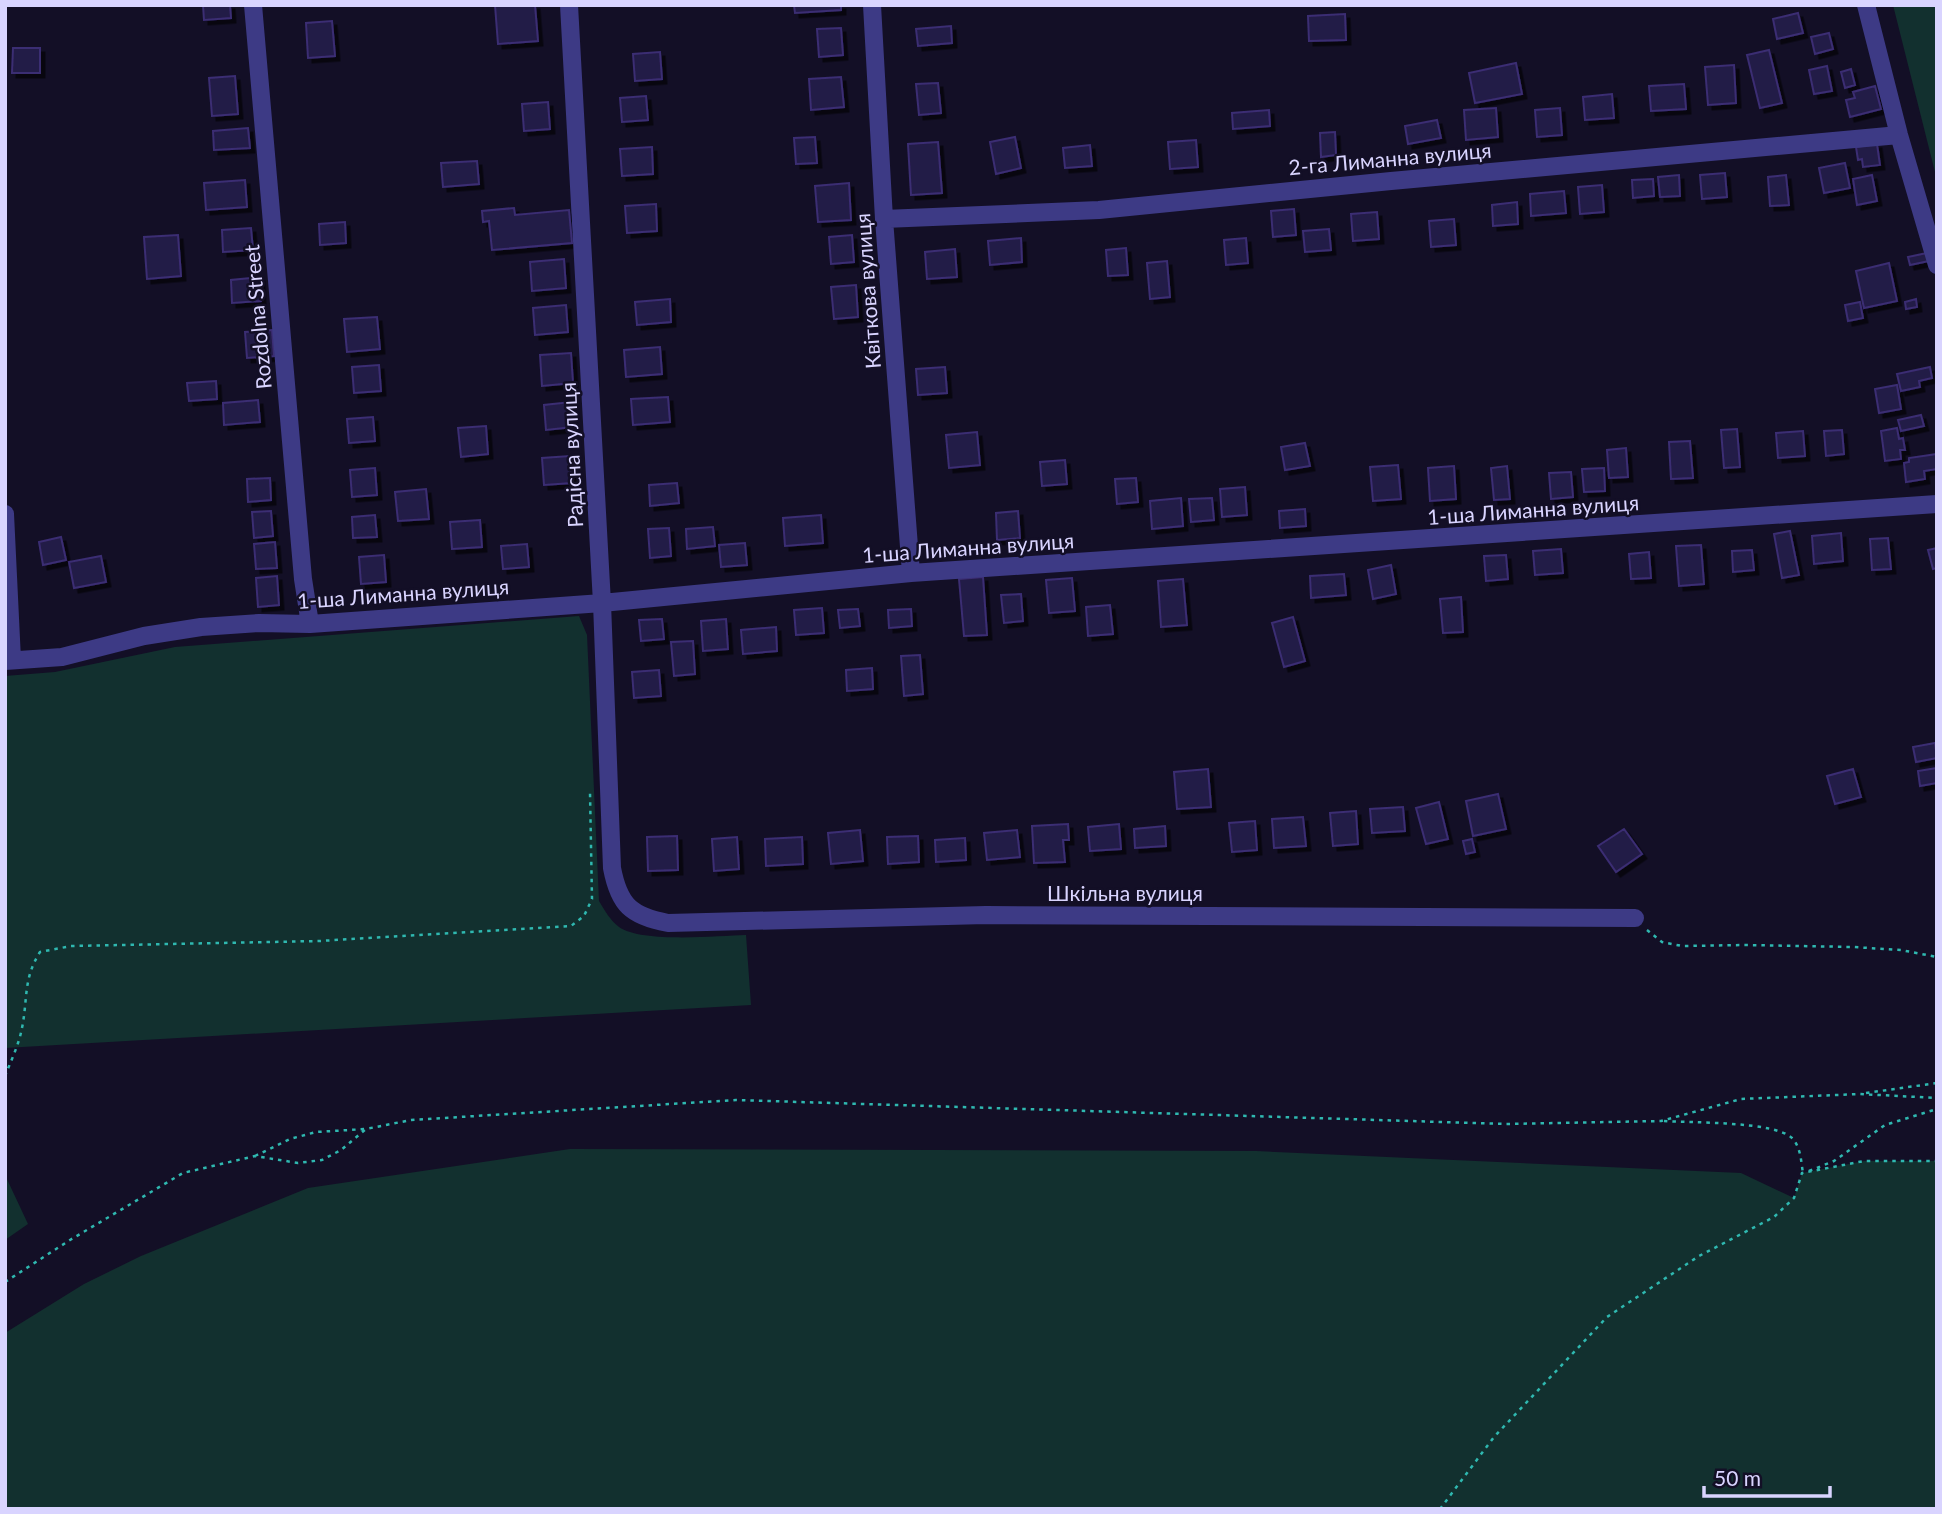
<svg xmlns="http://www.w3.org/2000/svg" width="1942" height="1514" viewBox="0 0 1942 1514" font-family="Lato,sans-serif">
  <defs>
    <filter id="shadow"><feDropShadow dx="4.5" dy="4.5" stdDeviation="0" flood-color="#0009"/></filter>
  </defs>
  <rect width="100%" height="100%" fill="#130f26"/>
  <path fill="#12302f" d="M1893,5H1937V180Z
    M579,616L587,635L599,901C605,911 610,920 619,927C641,943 717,936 746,935L751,1005L5,1048V676L55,672L175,647Z
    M570,1149L1256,1151L1741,1173L1794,1198L1802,1173L1864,1161H1937V1509H5V1333L84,1284L141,1256L308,1188Z
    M5,1175L28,1224L5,1240Z"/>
  <path fill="#241b47" stroke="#3b2d73" stroke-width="2" filter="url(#shadow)" d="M203,5H230L231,18L204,20Z
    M495,5H535L538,41L498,44Z
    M794,5H841V10L795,13Z
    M1798,13L1803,33L1777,39L1773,19Z
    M1345,14L1346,40L1309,41L1308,16Z
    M332,21L335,56L308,58L306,23Z
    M951,26L952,43L918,46L916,29Z
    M841,28L843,55L819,57L817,29Z
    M1829,33L1833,49L1815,54L1811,37Z
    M13,48H40V73H12Z
    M1769,50L1782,103L1760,108L1747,55Z
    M660,52L662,79L635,81L633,54Z
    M1516,63L1522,94L1475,103L1469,73Z
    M1734,65L1736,103L1708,105L1705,67Z
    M1827,66L1832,91L1814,94L1809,70Z
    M1851,69L1855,85L1845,88L1841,72Z
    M235,76L238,114L212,116L209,78Z
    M841,77L844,107L811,110L809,79Z
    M938,83L941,113L919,115L916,84Z
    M1684,84L1686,109L1651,111L1649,86Z
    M1875,86L1881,109L1850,117L1846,100L1855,98L1853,92Z
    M1612,94L1614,118L1585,120L1583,97Z
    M646,96L648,120L622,122L620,98Z
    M548,102L550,129L524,131L522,104Z
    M1496,108L1498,137L1466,140L1464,110Z
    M1560,108L1562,135L1537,137L1535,110Z
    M1269,110L1270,126L1233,129L1232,113Z
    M1437,120L1441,138L1408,144L1405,126Z
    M248,128L250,148L214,150L213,131Z
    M1335,132L1336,155L1321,157L1320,133Z
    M815,137L817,163L796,164L794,138Z
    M1015,137L1021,168L996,174L990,142Z
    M1196,140L1198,167L1170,169L1168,142Z
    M938,142L942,193L911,195L908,144Z
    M1877,144L1880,165L1863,167L1862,159L1858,160L1856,147Z
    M1090,145L1092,166L1065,168L1063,148Z
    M652,147L653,174L622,176L620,149Z
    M477,161L479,184L443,187L441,163Z
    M1845,163L1850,188L1824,193L1819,168Z
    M1725,173L1727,197L1702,199L1700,175Z
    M1679,175L1680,196L1660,197L1658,177Z
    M1786,175L1789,205L1770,206L1768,177Z
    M1872,175L1877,201L1857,205L1853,179Z
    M1653,179L1654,196L1633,198L1632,180Z
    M245,180L247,207L206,210L204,183Z
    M849,183L851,220L818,222L815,186Z
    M1602,185L1604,212L1580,214L1578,187Z
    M1564,191L1566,213L1531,216L1530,194Z
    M1517,202L1518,224L1493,226L1492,205Z
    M656,204L657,231L627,233L625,206Z
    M514,208L515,215L569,210L572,243L492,250L489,221L483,222L482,211Z
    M1294,209L1296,235L1273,237L1271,211Z
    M1377,212L1379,239L1353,241L1351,214Z
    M1454,219L1456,245L1431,247L1429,221Z
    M345,222L346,243L320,245L319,224Z
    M251,228L253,250L223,252L222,230Z
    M1329,229L1331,250L1305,252L1303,231Z
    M178,235L181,276L147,279L144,237Z
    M852,235L854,262L831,264L829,237Z
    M1021,238L1022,262L990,265L988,241Z
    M1246,238L1248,263L1226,265L1224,240Z
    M1126,248L1128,275L1108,276L1106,250Z
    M955,249L957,277L927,279L925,252Z
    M1927,253L1929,261L1910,265L1908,257Z
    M564,259L566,288L532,291L530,262Z
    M1167,261L1170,297L1150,299L1147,263Z
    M1889,263L1897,301L1864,308L1856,271Z
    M260,277L261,301L232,303L231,280Z
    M856,285L858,317L834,319L831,287Z
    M670,299L671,322L637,325L635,302Z
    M1916,299L1917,307L1906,309L1905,302Z
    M1860,302L1863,318L1848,321L1845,305Z
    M566,305L568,332L535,335L533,308Z
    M377,317L380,349L347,352L344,319Z
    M272,330L274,356L247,358L245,332Z
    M660,347L662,374L626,377L624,350Z
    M571,353L573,383L542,386L540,355Z
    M379,365L381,391L354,393L352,367Z
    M945,367L947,393L918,395L916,369Z
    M1930,367L1932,378L1919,381L1920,387L1901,391L1897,374Z
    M216,381L217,399L189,401L187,383Z
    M1897,385L1901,409L1879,413L1875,389Z
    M668,397L670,422L633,425L631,399Z
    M258,400L260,422L224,425L223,403Z
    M571,402L573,427L546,430L544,405Z
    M1921,415L1924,426L1901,431L1898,420Z
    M373,417L375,441L349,443L347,419Z
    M486,426L488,454L461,457L458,428Z
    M1897,428L1899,439L1903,438L1905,450H1900L1901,459L1885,461L1881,431Z
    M1737,429L1740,467L1724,468L1721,430Z
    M1842,430L1844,454L1826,456L1824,431Z
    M1803,431L1805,456L1778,458L1776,433Z
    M977,432L980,465L949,468L946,435Z
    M1690,441L1693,478L1671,479L1669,442Z
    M1305,443L1310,466L1285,470L1281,447Z
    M1626,448L1628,477L1609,478L1607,450Z
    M1937,454V469L1924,471L1925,479L1906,482L1904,463L1909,462V458Z
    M570,456L572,483L544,485L542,458Z
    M1065,460L1067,484L1042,486L1040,462Z
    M1398,465L1401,499L1373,501L1370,467Z
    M1454,466L1456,499L1430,501L1428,468Z
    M1507,466L1510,499L1494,500L1491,468Z
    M375,468L377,495L352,497L350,470Z
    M1604,468L1605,491L1584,492L1582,469Z
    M1571,472L1573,497L1551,499L1549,473Z
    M270,478L271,500L248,502L247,479Z
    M1136,478L1138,502L1117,504L1115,479Z
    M677,483L679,503L650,506L649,485Z
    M1245,487L1247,515L1222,517L1220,489Z
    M426,489L429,519L398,521L395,492Z
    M1181,498L1183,526L1152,529L1150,501Z
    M1212,498L1214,520L1191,522L1189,499Z
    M1305,509L1306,526L1280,528L1279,511Z
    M271,511L273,536L254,538L252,512Z
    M1018,511L1020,538L997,540L996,513Z
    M375,515L377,537L353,538L352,517Z
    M821,515L823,543L785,546L783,518Z
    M480,520L482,547L452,549L450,522Z
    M713,527L715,546L687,549L686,529Z
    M669,528L671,556L650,558L648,529Z
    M1790,531L1799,575L1782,578L1774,534Z
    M1841,533L1843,561L1814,564L1812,536Z
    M61,537L66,560L43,565L39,542Z
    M1888,538L1891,569L1872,570L1870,539Z
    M275,542L277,568L256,569L254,544Z
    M745,543L747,565L721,567L719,545Z
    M527,544L529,567L503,569L501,546Z
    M1701,545L1704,584L1679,586L1676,546Z
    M1937,548V568L1933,569L1928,550Z
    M1561,549L1563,573L1535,575L1533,551Z
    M1752,550L1754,570L1733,572L1732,551Z
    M1649,552L1651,578L1631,579L1629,554Z
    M384,555L386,582L361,584L359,557Z
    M1506,555L1508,579L1486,581L1484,556Z
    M101,556L106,582L74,588L69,562Z
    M1391,565L1396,594L1373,599L1368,570Z
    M1344,574L1346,595L1311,598L1310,576Z
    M277,576L279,605L258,607L256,578Z
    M983,577L987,635L964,636L959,579Z
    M1072,578L1075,611L1049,613L1046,580Z
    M1183,579L1187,625L1161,627L1158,581Z
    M1021,594L1023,621L1004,623L1001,595Z
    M1461,597L1463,632L1443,633L1440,599Z
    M1110,605L1113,634L1088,636L1086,607Z
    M822,608L824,633L796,635L794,610Z
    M858,609L860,626L840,628L838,610Z
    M911,609L912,626L889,628L888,610Z
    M1293,617L1305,661L1284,667L1272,623Z
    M662,619L664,639L641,641L639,620Z
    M726,619L728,649L703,651L701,621Z
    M776,627L777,651L743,654L741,630Z
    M693,641L695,674L674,676L671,642Z
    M920,655L923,694L904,696L901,656Z
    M872,668L873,689L847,691L846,670Z
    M659,670L661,696L634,698L632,672Z
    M1935,743L1937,758L1916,762L1913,747Z
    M1937,768V783L1920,786L1918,771Z
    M1208,769L1211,807L1177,809L1174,772Z
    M1853,769L1861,797L1835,804L1827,776Z
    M1498,794L1506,829L1473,836L1466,801Z
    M1439,802L1448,839L1426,844L1416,808Z
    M1403,807L1405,831L1372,833L1370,809Z
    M1356,811L1358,844L1333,846L1330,813Z
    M1303,817L1306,846L1274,848L1272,819Z
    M1255,821L1257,850L1232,852L1229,823Z
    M1068,824L1069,840H1063L1065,862L1034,863L1032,826Z
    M1119,824L1121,849L1090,851L1088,827Z
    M1165,826L1166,846L1135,848L1134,829Z
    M1624,829L1642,854L1616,872L1598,846Z
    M860,830L863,861L831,864L828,833Z
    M1017,830L1020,857L987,860L984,833Z
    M677,836L678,870L648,871L647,837Z
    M918,836L919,862L888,864L887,837Z
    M737,837L739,869L714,871L712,839Z
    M802,837L803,864L766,866L765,839Z
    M965,838L966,860L936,862L935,840Z
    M1472,839L1475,852L1466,854L1463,841Z"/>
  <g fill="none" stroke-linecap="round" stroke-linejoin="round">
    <path stroke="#2fb8b0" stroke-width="2.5" stroke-dasharray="3.5 5" stroke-linecap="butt" d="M1647,930L1662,942L1682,946L1746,945L1853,947L1901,950L1937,957
      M5,1076C11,1061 19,1044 22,1028C28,998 23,979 40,952L71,946L319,941L571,926L584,916L592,899L590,792
      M1866,1093L1937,1083
      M1664,1121C1692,1123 1774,1121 1792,1138C1801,1147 1801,1162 1803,1173
      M255,1156L290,1139L316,1132L366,1129
      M1809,1171L1834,1161L1885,1125L1937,1109
      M5,1282L70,1240L183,1173L255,1156L298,1163L322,1160L341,1150L366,1129L411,1120L736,1100L1506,1124L1661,1121L1741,1099L1860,1094L1937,1098
      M1440,1509L1494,1437L1607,1317L1699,1256L1774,1217L1794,1198L1802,1173L1864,1161H1937"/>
    <path stroke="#3d3a85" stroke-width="18" d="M253,5L303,579L310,624
      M569,5L602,603L612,868C619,905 631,916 668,923L986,915L1635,918
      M872,5L884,219L911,573
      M1866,5L1899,135L1937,265
      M884,219L1099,210L1391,181L1899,135
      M5,514L12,660
      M5,661L62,657L144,636L201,627L259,623L310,624L602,603L911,573L1937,504"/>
  </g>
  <g text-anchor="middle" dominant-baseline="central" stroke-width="5" stroke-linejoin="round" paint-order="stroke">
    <g font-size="21" fill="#d9d4ff" stroke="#130f26">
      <text transform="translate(1390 158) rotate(-5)">2-га Лиманна вулиця</text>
      <text transform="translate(867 291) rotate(-94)">Квіткова вулиця</text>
      <text transform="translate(257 317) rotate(-95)">Rozdolna Street</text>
      <text transform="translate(571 455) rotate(-93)">Радісна вулиця</text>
      <text transform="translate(1533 509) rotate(-4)">1-ша Лиманна вулиця</text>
      <text transform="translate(968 547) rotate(-4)">1-ша Лиманна вулиця</text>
      <text transform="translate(403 593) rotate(-4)">1-ша Лиманна вулиця</text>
      <text x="1125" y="892">Шкільна вулиця</text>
    </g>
  </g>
  <rect width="1942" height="1514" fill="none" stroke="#d9d4ff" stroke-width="14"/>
  <path d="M1704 1486v10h126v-10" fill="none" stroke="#d9d4ff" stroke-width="3.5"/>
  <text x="1714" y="1486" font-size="21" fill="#d9d4ff" stroke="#130f26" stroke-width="5" paint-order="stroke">50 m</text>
</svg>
